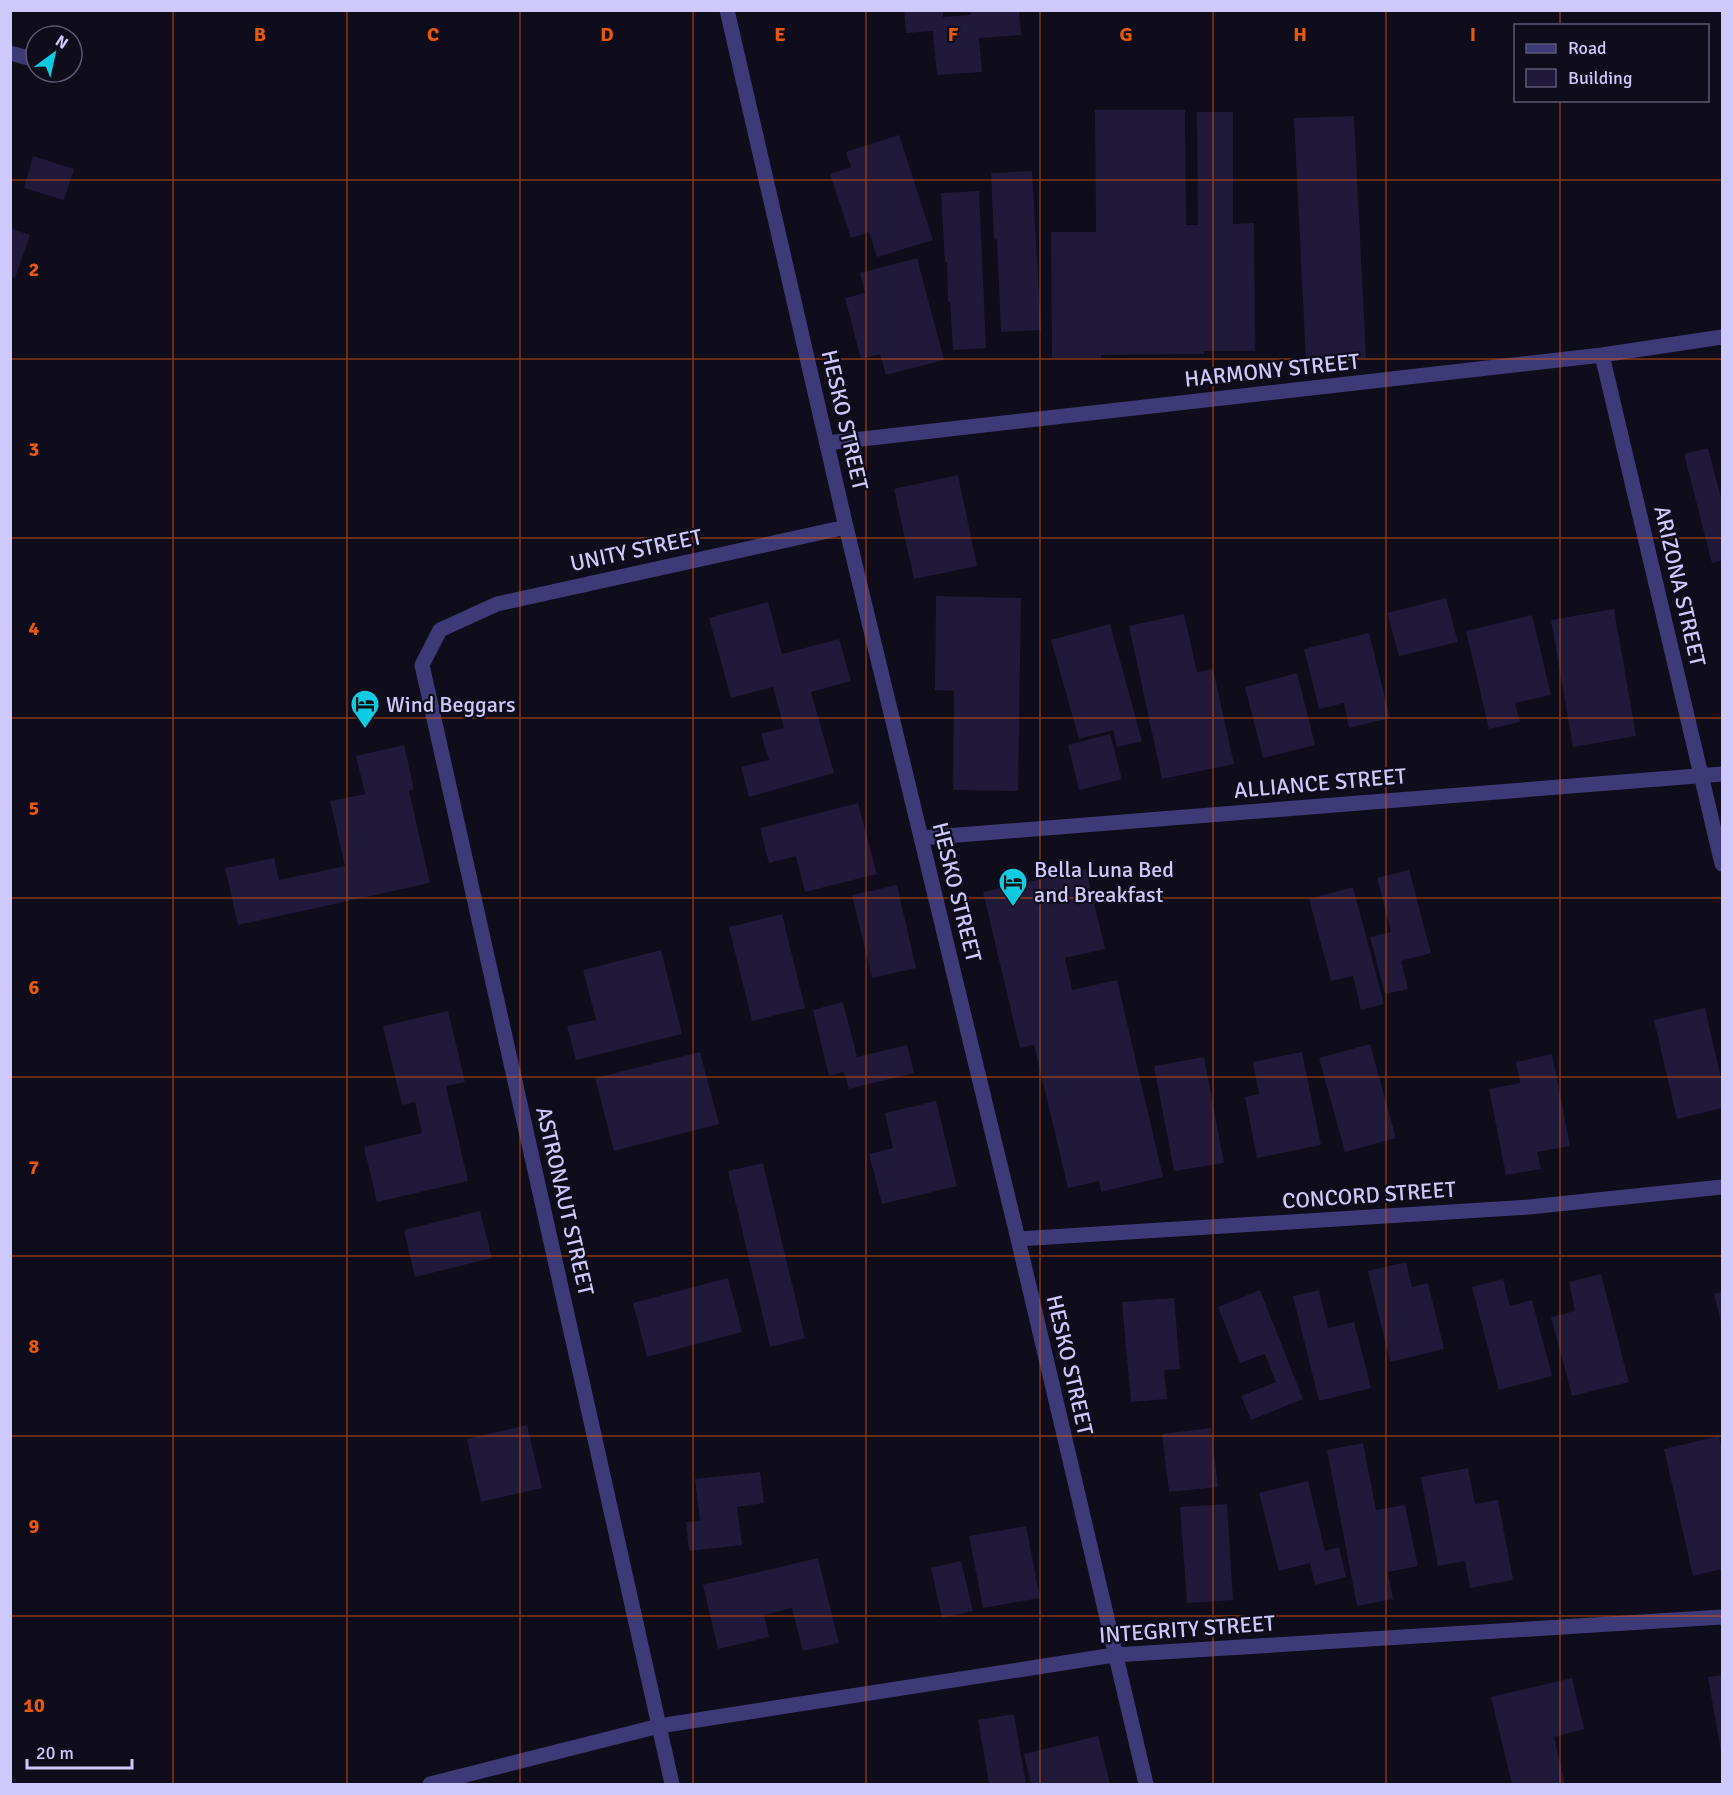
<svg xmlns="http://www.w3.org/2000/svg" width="1733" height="1795" viewBox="0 0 1733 1795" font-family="Signika,sans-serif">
  <rect width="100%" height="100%" fill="#0f0c1b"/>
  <path fill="#20193a" d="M904,10H943V17L971,15L970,10H1019L1021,35L979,38L982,72L937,75L933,31L906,33Z
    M1095,110H1185L1186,225H1198L1197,112H1233V224L1254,223L1255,351H1204V354L1101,355V358H1052L1051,232H1096Z
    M1354,116L1366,358L1306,361L1294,118Z
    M899,135L933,240L877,257L869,232L851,238L830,174L851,167L846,152Z
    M33,156L74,169L64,200L24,188Z
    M1032,171L1041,330L1001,332L997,240L994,239L991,173Z
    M979,191L986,348L953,350L950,301H948L947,262H945L941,193Z
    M10,228L30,235L15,278L10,276Z
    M917,258L944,360L886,375L880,354L861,359L845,298L865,293L860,273Z
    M1708,448L1722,501V560L1712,563L1684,454Z
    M958,475L977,566L914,579L894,489Z
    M936,596L1021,598L1018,791L953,790L954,691L935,690Z
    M1446,598L1458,642L1399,656L1387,613Z
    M768,602L782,654L839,639L851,681L811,692L834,773L749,797L741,767L769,760L761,734L784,728L773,687L731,698L709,618Z
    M1614,609L1636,736L1573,747L1551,620Z
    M1184,614L1197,672L1213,669L1234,764L1162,779L1129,626Z
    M1532,615L1551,695L1515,703L1520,722L1489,729L1466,631Z
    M1110,624L1142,741L1117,747L1113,730L1079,739L1051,640Z
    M1369,633L1390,718L1349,728L1344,703L1319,709L1304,649Z
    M1297,673L1315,745L1263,758L1245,687Z
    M1110,734L1122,779L1079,790L1068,745Z
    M404,745L414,789L409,791L430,883L238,925L225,868L274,858L279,880L345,866L330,801L365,794L356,756Z
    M858,803L877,874L805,892L796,856L769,863L760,828Z
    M1086,869L1105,949L1065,958L1072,990L1117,980L1163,1177L1101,1192L1099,1181L1068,1188L1034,1045L1020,1048L983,892Z
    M1409,870L1431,953L1401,961L1408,989L1385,994L1370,937L1391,932L1377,878Z
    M897,885L916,968L872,978L852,895Z
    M1353,887L1384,1004L1361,1010L1353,976L1331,981L1309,899Z
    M782,914L805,1008L752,1021L729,927Z
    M661,950L682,1034L576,1060L567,1026L596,1020L583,970Z
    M843,1002L857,1057L907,1045L914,1073L849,1089L844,1072L829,1076L813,1010Z
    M1705,1008L1722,1083V1108L1677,1119L1654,1020Z
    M448,1011L465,1082L446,1086L468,1181L377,1202L364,1147L422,1133L415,1102L402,1105L383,1026Z
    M1370,1044L1396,1138L1345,1152L1319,1058Z
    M700,1052L719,1124L614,1151L595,1078Z
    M1302,1052L1321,1145L1257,1158L1245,1097L1259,1094L1253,1062Z
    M1552,1054L1570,1146L1537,1152L1541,1169L1506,1175L1489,1089L1520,1083L1516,1062Z
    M1204,1057L1224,1163L1174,1171L1154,1066Z
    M936,1101L957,1186L882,1204L869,1154L893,1148L885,1113Z
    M763,1163L805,1338L770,1347L728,1171Z
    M480,1211L492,1258L415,1277L404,1230Z
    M1406,1262L1412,1287L1428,1283L1444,1349L1390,1362L1368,1271Z
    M1601,1274L1629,1382L1572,1396L1551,1317L1575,1311L1569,1282Z
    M728,1278L742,1332L647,1357L633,1303Z
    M1503,1279L1510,1306L1532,1300L1552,1376L1499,1390L1472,1287Z
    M1260,1290L1303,1399L1251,1420L1241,1396L1276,1382L1265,1354L1240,1363L1218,1307Z
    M1319,1290L1328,1328L1354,1322L1371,1388L1319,1401L1293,1296Z
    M1722,1292V1326L1714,1294Z
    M1174,1298L1180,1369L1164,1370L1167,1399L1131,1402L1122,1302Z
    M527,1425L542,1488L481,1502L467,1439Z
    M1211,1428L1218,1487L1169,1492L1162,1434Z
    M1719,1436L1722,1453V1569L1693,1576L1664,1449Z
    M1363,1443L1376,1510L1405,1505L1418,1566L1388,1572L1393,1599L1357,1606L1327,1450Z
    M1468,1468L1475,1504L1498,1500L1513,1580L1470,1588L1465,1561L1438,1566L1421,1477Z
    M760,1472L764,1503L737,1507L742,1545L689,1551L686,1522L700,1521L695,1479Z
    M1308,1481L1325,1551L1339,1547L1346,1577L1315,1585L1310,1563L1279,1571L1259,1493Z
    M1227,1504L1233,1600L1187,1603L1180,1507Z
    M1026,1526L1040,1598L983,1608L969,1536Z
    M818,1558L839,1643L803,1651L792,1608L764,1615L769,1637L718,1649L703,1585Z
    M961,1561L973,1611L942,1618L931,1568Z
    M1722,1675V1752H1721L1708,1677Z
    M1572,1678L1584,1729L1554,1737L1565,1784H1512L1491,1697Z
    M1014,1714L1026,1784H989L978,1720Z
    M1098,1736L1110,1784H1031L1024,1754Z"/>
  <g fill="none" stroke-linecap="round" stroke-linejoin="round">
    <path stroke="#3d3a77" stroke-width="15" d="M430,1784L659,1726"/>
    <path stroke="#3d3a77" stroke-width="15" d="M727,10L846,527L1018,1239L1146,1784
      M10,53L36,60
      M1602,355L1722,864
      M827,443L1602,355L1722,337
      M921,838L1722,774
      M1018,1239L1529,1207L1722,1187
      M659,1726L1114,1655L1722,1617
      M672,1784L422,665L440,630L497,604L846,527"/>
  </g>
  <path fill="none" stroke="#e8590c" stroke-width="1.5" stroke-opacity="0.55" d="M173,10V1784M347,10V1784M520,10V1784M693,10V1784M866,10V1784M1040,10V1784M1213,10V1784M1386,10V1784M1560,10V26M1560,100V1784M10,180H1722M10,359H1722M10,538H1722M10,718H1722M10,898H1722M10,1077H1722M10,1256H1722M10,1436H1722M10,1616H1722"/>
  <defs>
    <g id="hotel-pin" transform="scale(1.5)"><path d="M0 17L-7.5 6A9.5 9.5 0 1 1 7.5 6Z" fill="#0fcbe2" stroke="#0f0c1b"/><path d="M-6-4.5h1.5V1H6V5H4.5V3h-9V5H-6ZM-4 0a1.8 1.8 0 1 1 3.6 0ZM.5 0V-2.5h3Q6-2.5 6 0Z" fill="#111"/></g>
  </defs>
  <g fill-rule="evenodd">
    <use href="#hotel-pin" x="365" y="704"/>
    <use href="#hotel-pin" x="1013" y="882"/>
  </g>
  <g text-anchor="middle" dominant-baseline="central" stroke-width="4.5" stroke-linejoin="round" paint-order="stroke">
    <g font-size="22" fill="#cfc9fb" stroke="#0f0c1b">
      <text transform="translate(1272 370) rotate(-6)">HARMONY STREET</text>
      <text transform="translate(845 420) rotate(77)">HESKO STREET</text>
      <text transform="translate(636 550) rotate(-12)">UNITY STREET</text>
      <text transform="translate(1680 586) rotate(77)">ARIZONA STREET</text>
      <text transform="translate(1320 783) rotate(-5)">ALLIANCE STREET</text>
      <text transform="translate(957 892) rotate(76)">HESKO STREET</text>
      <text transform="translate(1369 1195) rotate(-4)">CONCORD STREET</text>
      <text transform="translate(565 1201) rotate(77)">ASTRONAUT STREET</text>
      <text transform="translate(1070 1365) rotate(77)">HESKO STREET</text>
      <text transform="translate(1187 1629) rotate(-4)">INTEGRITY STREET</text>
    </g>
    <g font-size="22" fill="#cfc9fb" stroke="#0f0c1b" text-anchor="start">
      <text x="386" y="704">Wind Beggars</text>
      <text x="1034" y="869">Bella Luna Bed<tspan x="1034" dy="25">and Breakfast</tspan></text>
    </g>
  </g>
  <g font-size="20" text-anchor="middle" font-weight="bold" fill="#e8590c" stroke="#0f0c1b" stroke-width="4.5" stroke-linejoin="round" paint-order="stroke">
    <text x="260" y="41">B</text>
    <text x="433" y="41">C</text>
    <text x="607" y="41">D</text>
    <text x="780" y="41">E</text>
    <text x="953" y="41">F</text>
    <text x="1126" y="41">G</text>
    <text x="1300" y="41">H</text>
    <text x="1473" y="41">I</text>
    <text x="34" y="276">2</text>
    <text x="34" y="456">3</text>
    <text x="34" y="635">4</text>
    <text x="34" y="815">5</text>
    <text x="34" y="994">6</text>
    <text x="34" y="1174">7</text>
    <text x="34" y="1353">8</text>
    <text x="34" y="1533">9</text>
    <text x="34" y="1712">10</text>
  </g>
  <rect width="1733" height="1795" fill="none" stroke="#cfc9fb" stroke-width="24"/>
  <rect x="1514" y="24" width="195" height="78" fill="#0f0c1b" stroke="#5c5875" stroke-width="1.5"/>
  <rect x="1526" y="44" width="30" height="9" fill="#3d3a77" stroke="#5c5875" stroke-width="1.5"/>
  <text x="1568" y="54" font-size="18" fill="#cfc9fb">Road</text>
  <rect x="1526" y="69" width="30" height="18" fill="#20193a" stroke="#5c5875" stroke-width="1.5"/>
  <text x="1568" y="84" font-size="18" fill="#cfc9fb">Building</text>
  <g transform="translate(54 54) rotate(33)"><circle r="28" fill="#0f0c1b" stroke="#5c5875" stroke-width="1.5"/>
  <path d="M0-4.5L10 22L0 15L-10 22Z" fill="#0fcbe2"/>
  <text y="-9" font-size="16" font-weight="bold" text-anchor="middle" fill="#cfc9fb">N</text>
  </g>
  <path d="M27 1759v9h105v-9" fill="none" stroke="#cfc9fb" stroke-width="3"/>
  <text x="36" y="1759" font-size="18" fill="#cfc9fb" stroke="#0f0c1b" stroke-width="4.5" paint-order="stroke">20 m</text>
</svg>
